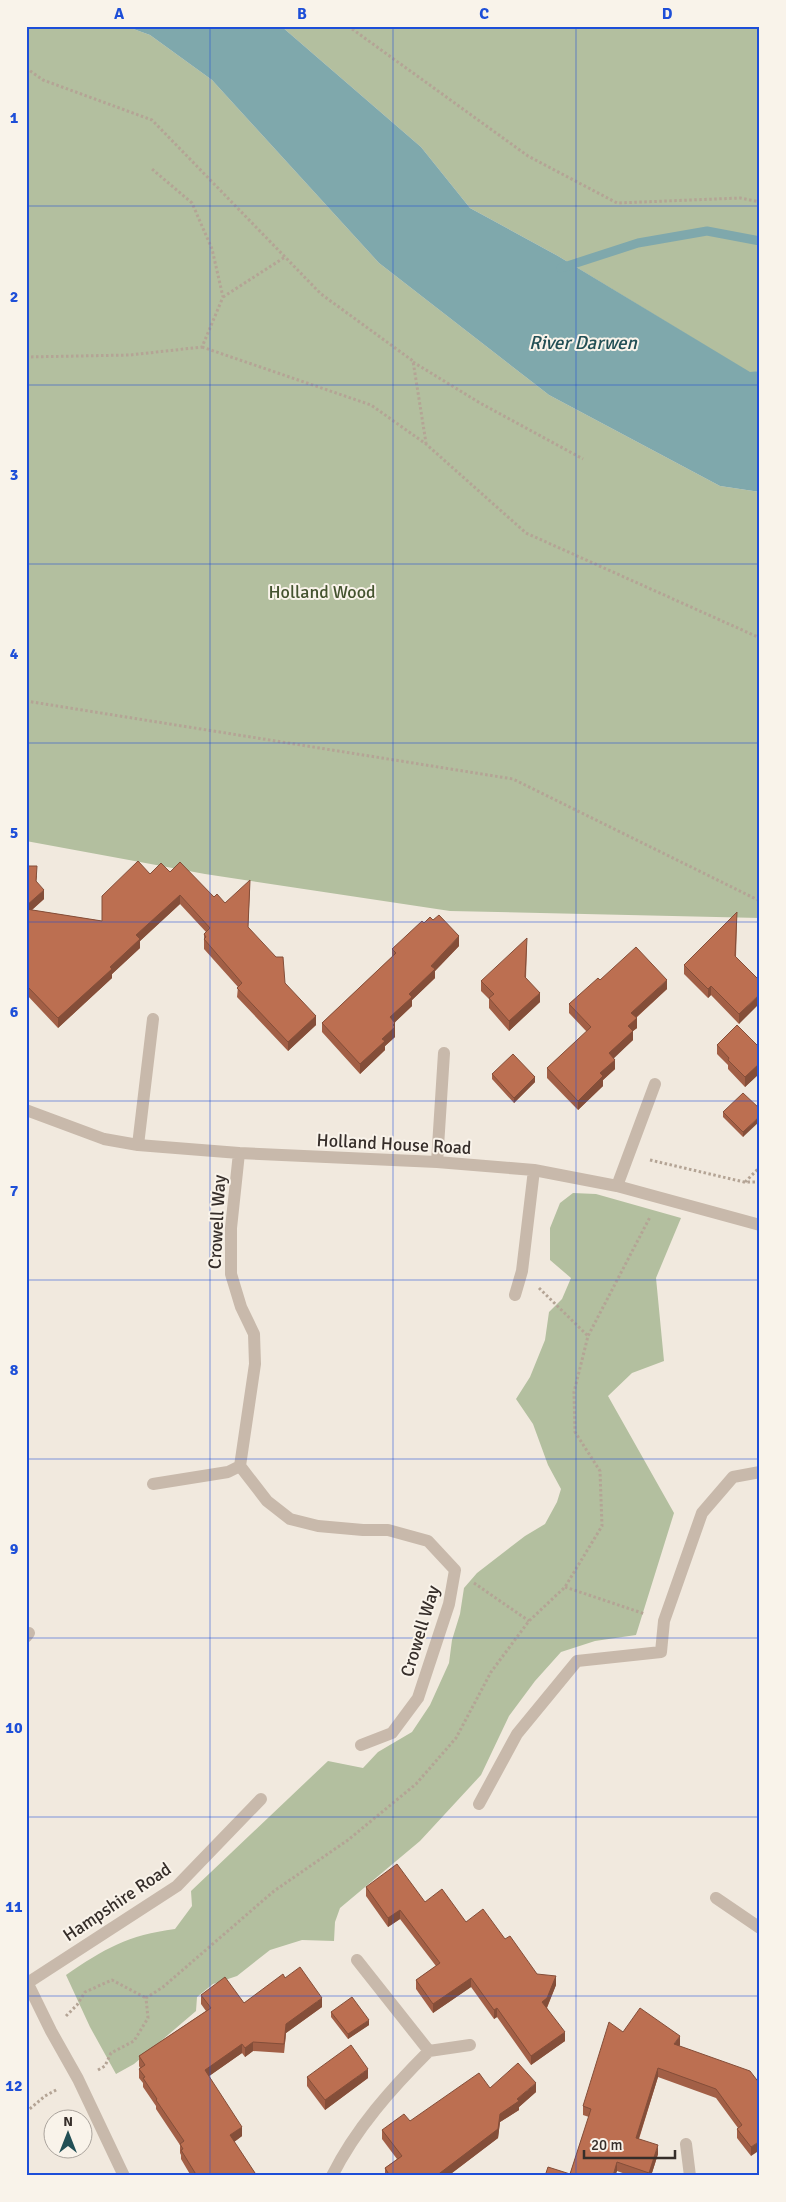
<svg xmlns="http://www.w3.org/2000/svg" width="786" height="2202" viewBox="0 0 786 2202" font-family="Signika,sans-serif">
  <rect width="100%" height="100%" fill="#f1e9de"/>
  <path fill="#b3bf9f" d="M26,26H125L150,35L212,80L379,263L549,395L720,486L760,492V918L450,911L205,874L26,841Z
    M281,26H760V371L750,373L558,256L470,208L421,147Z
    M573,1193L596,1194L681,1218L656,1278L664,1361L632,1373L608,1396L674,1513L636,1635L595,1641L561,1652L535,1681L509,1716L481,1775L420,1841L340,1908L335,1922L334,1941L302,1940L270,1950L237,1976L213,1984L197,1997L196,2011L134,2064L116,2074L90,2027L66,1975C104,1949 128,1935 175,1929L192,1906L191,1891L328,1761L363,1768L378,1752L412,1732L430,1705L449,1663L452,1640L460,1614L464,1588L477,1573L525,1536L545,1524L557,1502L561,1489L548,1465L533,1424L516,1399L530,1377L545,1340L549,1312L562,1299L571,1278L550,1260V1228L560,1203Z"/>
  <path fill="#7fa8ac" d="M125,26H281L421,147L470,208L558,256L750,372L760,371V492L720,486L549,395L379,263L212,80L150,35Z"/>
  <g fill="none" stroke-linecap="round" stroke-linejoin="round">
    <path stroke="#7fa8ac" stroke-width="9" d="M561,268L638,243L707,231L760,241"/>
    <path stroke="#b4a495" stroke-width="3" stroke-dasharray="2.5 2.5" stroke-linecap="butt" d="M348,26L528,156L617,203L740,198L760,202
      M26,68L43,80L152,120L321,294L413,361L426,443
      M223,297L285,257
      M202,347L371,405L426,444L526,533L760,638
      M26,357L130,355L202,347L223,297L212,249L192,203L152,169
      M413,362L480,403L583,459
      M26,701L513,779L760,901
      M650,1160L744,1182H760
      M745,1182L760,1167
      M539,1288L588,1336
      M474,1583L529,1621
      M565,1587L645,1614
      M66,2016L77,2005L85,1992L112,1980L146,1998
      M98,2070L105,2066L111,2053L134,2041L148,2018L146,1998L163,1987L274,1891L348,1840L416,1784L456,1738L491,1672L529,1621L565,1587L602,1526L600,1471L575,1432L574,1392L588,1336L650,1217
      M26,2112L45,2096L58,2089"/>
    <path stroke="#c8b9ab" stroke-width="12" d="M26,1110L104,1139L138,1145L239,1153L437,1162L534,1170L617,1186L760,1225
      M138,1145L153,1019
      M437,1162L444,1053
      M617,1186L655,1084
      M515,1295L522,1271L534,1170
      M240,1466L267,1501L290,1519L318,1526L363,1530H388L428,1541L455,1570L449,1604L418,1698L392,1733L361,1745
      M153,1484L228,1472L240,1466L255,1364L254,1334L241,1307L231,1274V1228L239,1153
      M26,1637L29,1633
      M479,1804L517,1734L577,1661L661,1652L664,1621L702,1513L733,1477L760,1472
      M716,1898L760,1928
      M357,1960L429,2051L470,2045
      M26,1980L51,2031L78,2079L124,2176
      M29,1982L177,1886L261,1799
      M686,2144L690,2176
      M332,2176C356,2128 392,2088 429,2051"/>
  </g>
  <path fill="#a25f46" d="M26,866L37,876L36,882L44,899L32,910L102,921L150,874L170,872L225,903L250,889L248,928L285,983L316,1025L288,1051L237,997L238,987L204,949V934L206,932L180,904L140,941V948L112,974V978L58,1028L26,994Z
    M737,921L736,957L760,981L739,1024L711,995L708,998L684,974V965Z
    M459,946L435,971V978L412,1000V1006L395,1022V1037L385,1046V1050L360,1074L322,1032V1023L392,957V949Z
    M527,947L526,978L540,1002L509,1031L489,1008V999L481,991V981Z
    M600,980L667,989L636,1018L637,1028L633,1031V1040L613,1058L615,1069L603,1080V1086L578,1110L547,1078V1068L587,1032L569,1013V1004Z
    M717,1045L760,1048V1073L745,1087L728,1069V1065L717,1054Z
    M492,1074L535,1082L514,1103L492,1079Z
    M760,1109L743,1137L723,1117V1112Z
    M366,1887L425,1902L466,1922L505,1939L537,1974L556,1985L547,2008L565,2041L531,2065L497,2017L494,2019L471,1987L433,2013L416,1989V1980L436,1966L400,1919L388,1927L366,1896Z
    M285,1978L322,2007L286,2033L284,2053L253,2051L245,2057L242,2053L209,2076L242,2136L234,2142L257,2176H191L181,2159V2155L180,2153V2145L156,2109V2106L143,2087V2083L139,2078V2069L140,2068L139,2066V2056L206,2011L201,2004V1995L244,2003Z
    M331,2012L369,2025L348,2039L331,2017Z
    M623,2032L680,2045L679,2046L760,2084L751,2156L737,2138V2129L738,2128L716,2098L658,2077L639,2139L658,2154L651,2176H631L617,2171L615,2176H545L570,2174L589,2117L583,2115V2106Z
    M307,2077L368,2078L325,2110L307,2086Z
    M490,2088L536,2092L519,2107V2110L500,2122L498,2138L448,2176H385V2168L397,2159L382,2139V2130L410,2121Z"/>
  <path fill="#844e39" d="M44,890V899L26,915V906Z
    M180,895V904L140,941V948L112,974V978L58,1028V1018L110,967L136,935Z
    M459,936V946L435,971V978L412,1000V1006L390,1027V1017L431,966Z
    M667,980V989L631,1022V1013Z
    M711,986V995L708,998V989Z
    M540,993V1002L509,1031V1021Z
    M760,994V1003L739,1024V1014Z
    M316,1016V1025L288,1051V1042Z
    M637,1018V1028L633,1031V1040L609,1063V1053L628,1026Z
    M395,1023V1037L385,1046V1050L360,1074V1064L382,1039Z
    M615,1060V1069L603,1080V1086L578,1110V1101L600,1073Z
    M760,1063V1073L745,1087V1077Z
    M535,1077V1082L514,1103V1098Z
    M760,1116V1121L743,1137V1132Z
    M400,1910V1919L388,1927V1918Z
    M556,1976V1985L547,2007L542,2011V2002Z
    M471,1978V1987L433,2013V2004Z
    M322,1998V2007L286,2033L284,2053L286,2024Z
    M497,2008V2017L494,2019V2010Z
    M369,2020V2025L348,2039V2034Z
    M565,2032V2041L531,2065V2056Z
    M680,2036V2045L674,2053V2044Z
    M253,2042V2051L245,2057V2048Z
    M242,2044V2053L205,2079V2070Z
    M658,2068V2077L636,2147V2138Z
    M368,2069V2078L325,2110V2100Z
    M536,2083V2092L519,2107V2110L500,2122L498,2138L448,2176H436L500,2114Z
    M242,2127V2136L230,2145V2135Z
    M760,2141V2150L751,2156V2147Z
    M658,2145V2154L651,2176H649V2173Z
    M617,2162V2171L615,2176H613Z"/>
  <path fill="#bc6f51" stroke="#844e39" d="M138,861L150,874L161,863L170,872L180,862L214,897L217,894L225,903L250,880L248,927L276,957H283L285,983L316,1016L288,1042L237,988L242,983L204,939L206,937L204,934L210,928L180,895L136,935L140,939L110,967L112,969L58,1018L26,985V909L102,921V896Z
    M26,866H37L36,881L44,890L26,906Z
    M737,912L735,956L760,981V994L739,1014L711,986L708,989L684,965Z
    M439,915L459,936L431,966L435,969L409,994L412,997L390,1017L395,1023L393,1025L395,1027L382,1039L385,1041L360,1064L322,1023L396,953L392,949L422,921L424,923L430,917L433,920Z
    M527,938L525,977L540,993L509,1021L489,998L494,994L481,981Z
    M636,947L667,980L631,1013L637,1018L628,1026L633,1031L609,1053L615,1060L600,1073L603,1076L578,1101L547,1068L591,1027L569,1004L598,978L600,980Z
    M737,1025L760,1048V1063L745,1077L728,1060L729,1058L717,1045Z
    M513,1054L535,1077L514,1098L492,1074Z
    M743,1093L760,1109V1116L743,1132L723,1112Z
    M397,1864L425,1902L442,1889L466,1922L483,1909L505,1939L510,1936L537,1974L556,1976L547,1998L542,2002L565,2032L531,2056L497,2008L494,2010L471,1978L433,2004L416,1980L440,1963L400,1910L388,1918L366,1887Z
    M300,1967L322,1998L286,2024L284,2044L253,2042L245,2048L242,2044L205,2070L242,2127L230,2135L257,2176H197L181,2150L183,2149L180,2144L184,2141L156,2100L157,2099L143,2078L145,2077L139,2069L145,2065L139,2056L211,2008L201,1995L225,1977L244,2003L283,1974L285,1978Z
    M352,1997L369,2020L348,2034L331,2012Z
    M640,2008L680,2036L674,2044L750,2071L760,2084V2141L751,2147L737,2129L742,2125L716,2089L658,2068L636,2138L658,2145L649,2173L617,2162L613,2176H545L548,2167L570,2174L591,2109L583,2106L609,2022L623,2032Z
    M351,2045L368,2069L325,2100L307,2077Z
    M518,2063L536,2083L517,2099L519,2101L500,2114L498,2129L436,2176H390L385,2168L402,2156L382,2130L404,2114L410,2121L479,2073L490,2088Z"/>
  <path fill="none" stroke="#1d4ed8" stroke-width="1" stroke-opacity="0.55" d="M210,26V2176M393,26V2176M576,26V2176M26,206H760M26,385H760M26,564H760M26,743H760M26,922H760M26,1101H760M26,1280H760M26,1459H760M26,1638H760M26,1817H760M26,1996H760"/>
  <g text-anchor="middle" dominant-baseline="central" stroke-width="4" stroke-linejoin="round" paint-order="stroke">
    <g font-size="18" fill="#44532f" stroke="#f9f3ea">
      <text x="322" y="592">Holland Wood</text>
    </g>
    <g font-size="18" fill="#362e2a" stroke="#f9f3ea">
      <text transform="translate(394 1144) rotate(3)">Holland House Road</text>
      <text transform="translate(217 1222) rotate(-87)">Crowell Way</text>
      <text transform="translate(420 1631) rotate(-73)">Crowell Way</text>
      <text transform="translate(117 1902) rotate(-34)">Hampshire Road</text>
    </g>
    <g font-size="19" font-style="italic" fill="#224f55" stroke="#f9f3ea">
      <text x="583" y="343">River Darwen</text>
    </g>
  </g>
  <rect width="786" height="2202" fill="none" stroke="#f9f3ea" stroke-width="55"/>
  <g transform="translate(68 2134)"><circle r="24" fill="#f9f3ea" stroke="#aba49d"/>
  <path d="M0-4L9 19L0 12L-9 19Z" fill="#224f55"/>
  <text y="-8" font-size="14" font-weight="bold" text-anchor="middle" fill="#362e2a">N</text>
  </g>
  <path d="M584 2150v8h91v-8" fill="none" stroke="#362e2a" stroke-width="2.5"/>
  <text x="591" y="2150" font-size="15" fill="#362e2a" stroke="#f9f3ea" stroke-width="4" paint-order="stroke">20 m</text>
  <rect x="28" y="28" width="730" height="2146" fill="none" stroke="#1d4ed8" stroke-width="2"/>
  <g font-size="16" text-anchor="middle" font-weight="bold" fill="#1d4ed8">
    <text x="119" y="19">A</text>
    <text x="302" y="19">B</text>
    <text x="484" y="19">C</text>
    <text x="667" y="19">D</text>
    <text x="14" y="123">1</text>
    <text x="14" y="302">2</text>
    <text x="14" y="480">3</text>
    <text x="14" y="659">4</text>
    <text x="14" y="838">5</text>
    <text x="14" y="1017">6</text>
    <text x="14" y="1196">7</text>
    <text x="14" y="1375">8</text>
    <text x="14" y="1554">9</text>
    <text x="14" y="1733">10</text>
    <text x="14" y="1912">11</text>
    <text x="14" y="2091">12</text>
  </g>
</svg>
